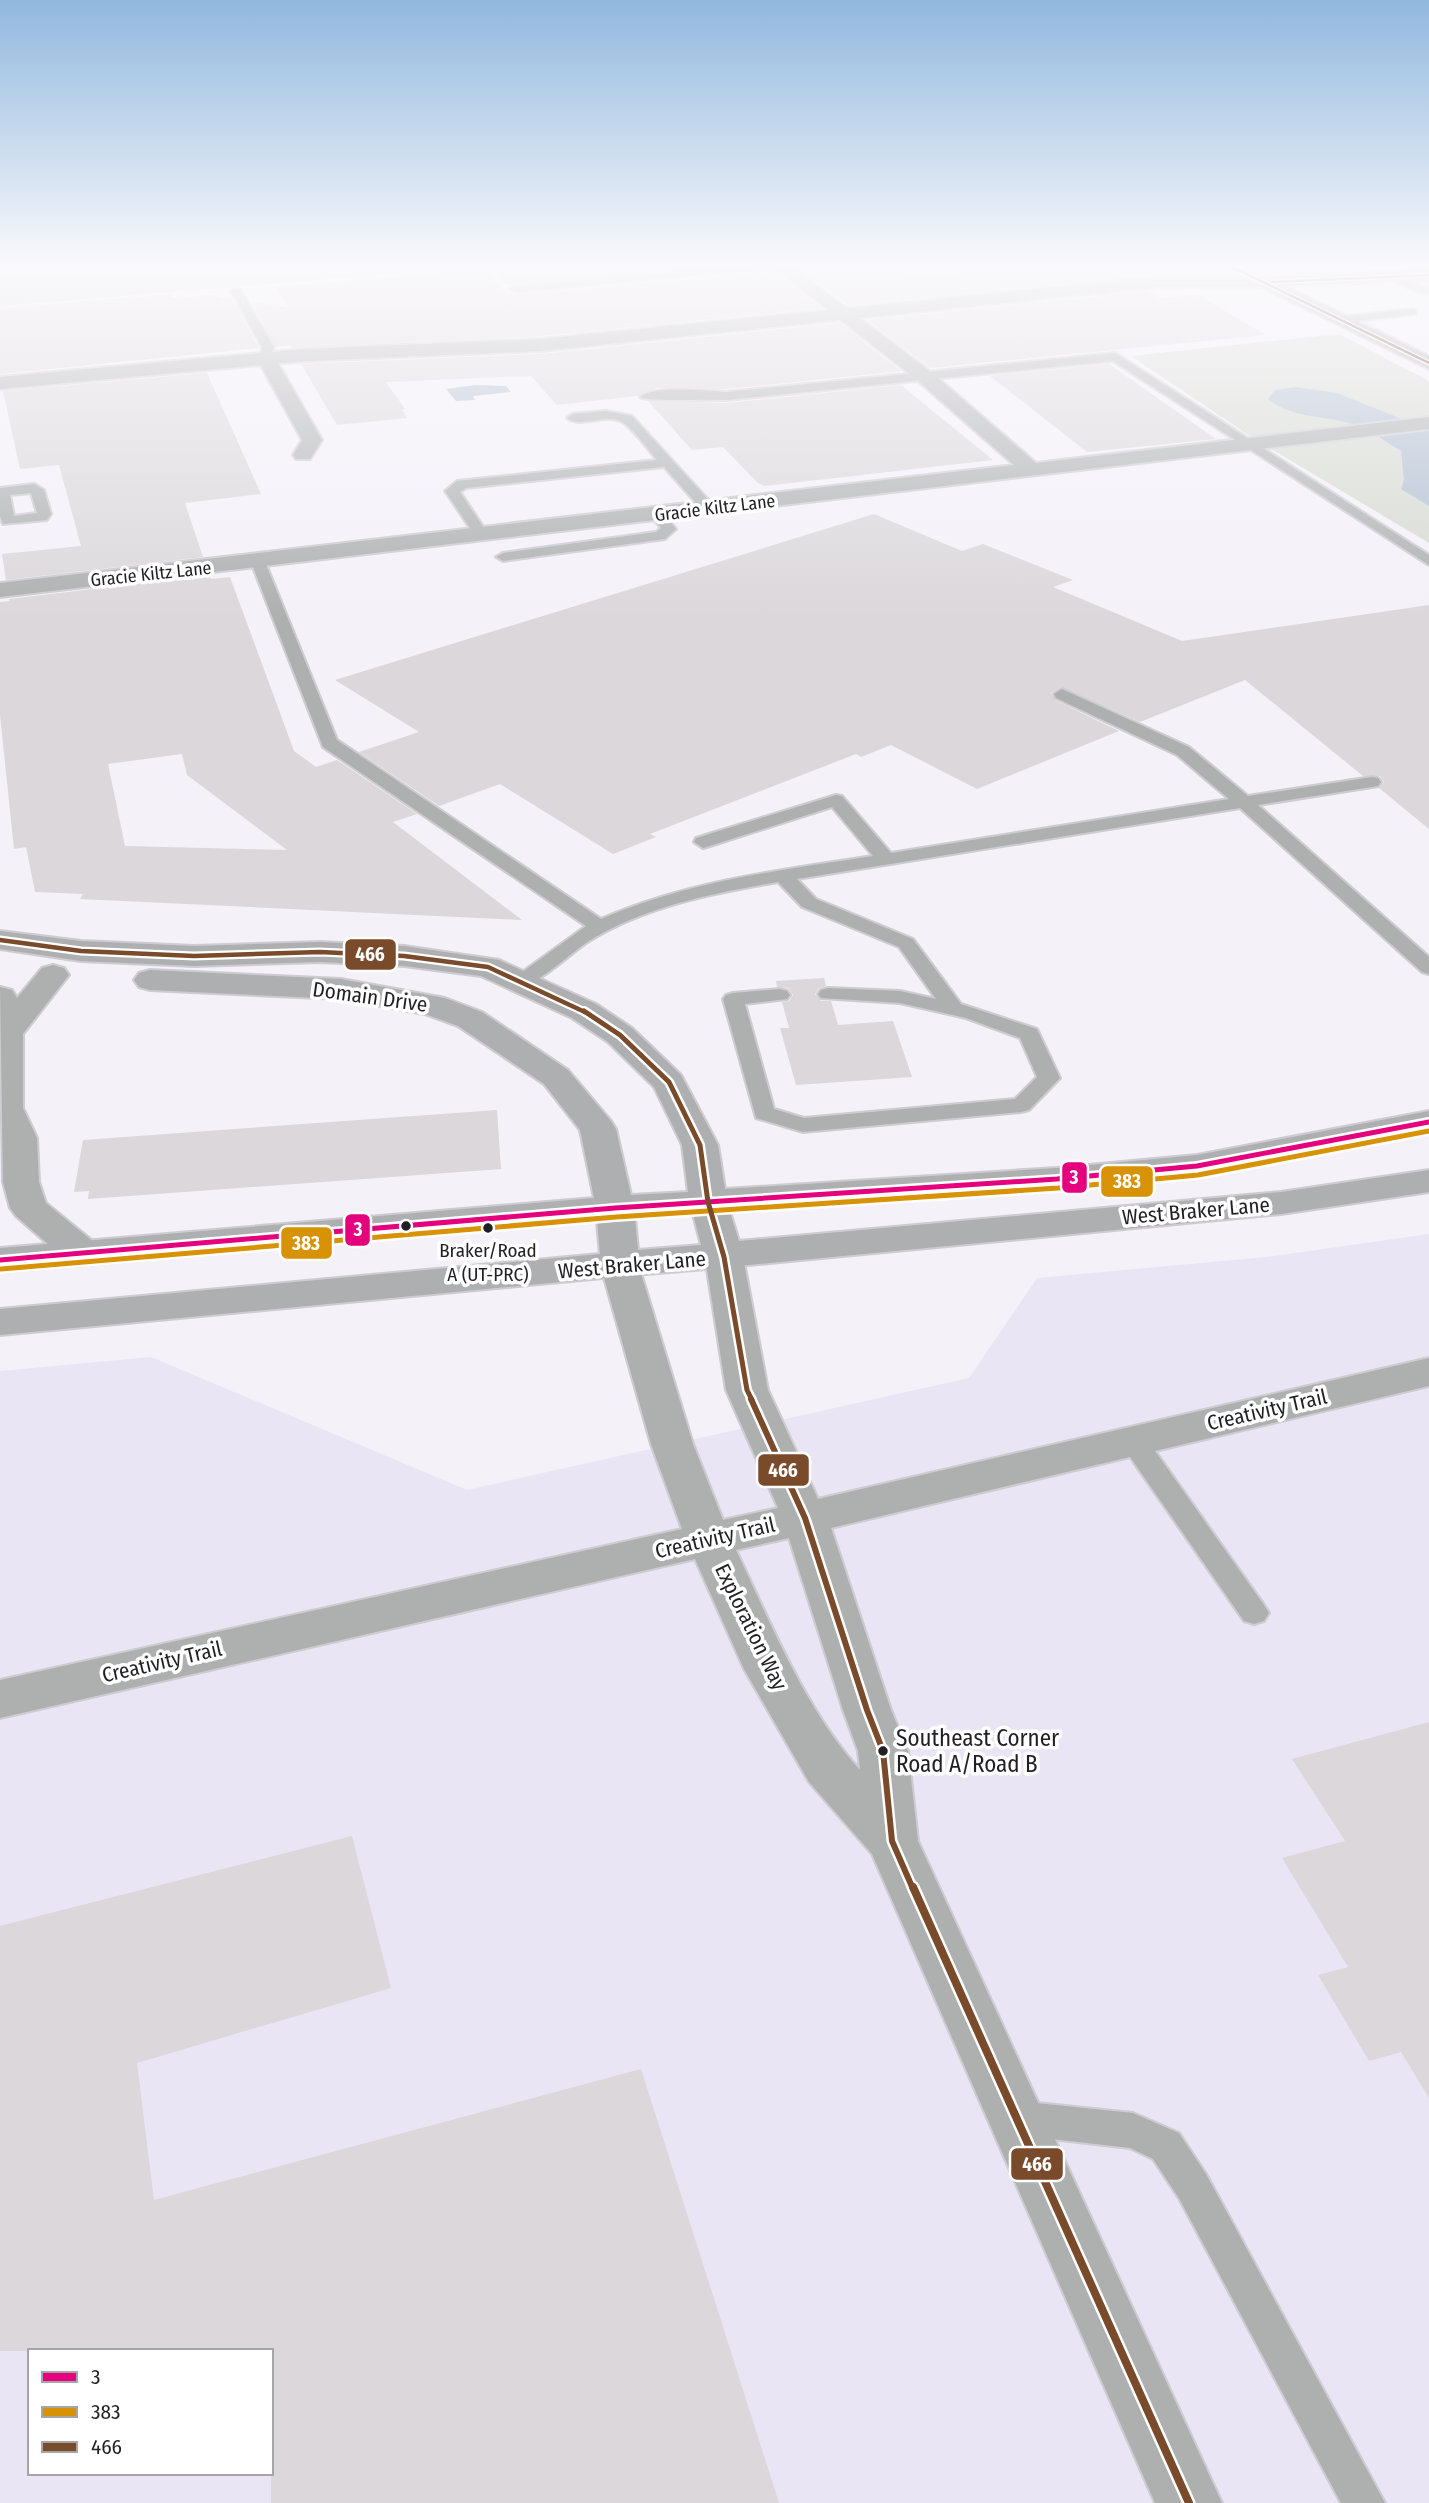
<svg xmlns="http://www.w3.org/2000/svg" width="1429" height="2503" viewBox="0 0 1429 2503" font-family="'Fira Sans Condensed',sans-serif">
  <rect width="100%" height="100%" fill="#f4f1f8"/>
  <path fill="#eae5f4" fill-rule="evenodd" d="M1429,1234V2503H0V1371L151,1357L467,1490L969,1378L1037,1278L1266,1257ZM30,2351H271V2473H30Z"/>
  <path fill="#d6dad1" d="M54,265H735L640,276L509,285L498,278L506,268L487,266L0,306V271Z
    M1339,334L1429,381V543L1253,438L1131,356Z"/>
  <path fill="#afbdcf" d="M475,385L506,386L511,392L473,396L475,400L456,401L446,389Z
    M1296,387L1337,393L1429,430V506L1401,489L1404,480L1401,451C1385,441 1370,430 1352,424C1323,415 1292,419 1268,399L1275,390Z"/>
  <path fill="#dbd7db" fill-rule="evenodd" d="M831,265H899L916,277L1042,265H1105L1125,278L848,305L799,268Z
    M484,269L507,294L515,295L774,271L822,308L541,336L292,348L290,345L276,347L251,302L289,308L275,287Z
    M1148,291L1160,298L1196,294L1266,335L930,368L867,320Z
    M171,294L172,298L210,295L232,299L259,348L0,374V309Z
    M840,323L901,371L727,389L657,388L638,396L557,405L531,376L386,382L405,409L402,410L407,418L337,425L301,364L541,354Z
    M1109,364L1216,439L1087,452L990,376Z
    M207,373L261,494L185,503L203,557L6,580L2,554L81,546L59,465L20,469L3,391Z
    M901,385L993,460L765,486L758,483L723,447L692,450L648,401L727,403Z
    M874,514L962,551L983,544L1073,580L1053,587L1182,641L1429,605V829L1379,788L1384,782L1380,776H1363L1245,680L1140,722L1061,687L1051,693L1055,700L1119,731L977,789L891,745L861,757L856,754L650,834L656,837L613,854L500,784L439,806L359,752L419,732L335,680Z
    M210,575L211,579L230,577L294,751L316,767L337,760L417,814L393,822L522,920L80,899L83,894L35,892L26,847L14,849L0,715V602L10,601L9,599ZM182,754L187,775L287,850L125,846L108,764Z
    M824,978L826,986L819,988L815,994L821,1001H831L838,1025L893,1021L912,1077L796,1085L780,1028H789L782,1002L789,1001L793,995L788,988L777,987L776,981Z
    M497,1110L501,1169L88,1199L89,1191L74,1192L83,1140Z
    M1429,1722V2098L1401,2052L1369,2061L1318,1975L1348,1967L1282,1858L1345,1841L1292,1759Z
    M352,1836L391,1988L137,2063L154,2200L641,2069L779,2503H271V2351H0V1926Z"/>
  <g fill="none" stroke-linecap="round" stroke-linejoin="round">
    <g stroke="#ceccd1" stroke-width="4">
      <path id="lane" d="M737,265H780L775,268L515,292L510,289L515,286Z
        M1392,274L1428,289L1429,292L1420,293L1388,279V275Z
        M232,289H240L274,347L270,361L260,358L262,347L231,291Z
        M1412,309L1416,310V314L1340,323L1334,320L1340,317Z
        M1115,353L1429,555V565L1113,361L727,400C712,399 646,402 640,397C656,385 706,391 727,392Z
        M606,411L632,416L714,506V512H704L664,467L466,488L460,492L488,534L486,537H476L445,491L457,481L657,460C649,451 632,427 622,422C605,413 581,429 567,418L573,414Z
        M34,484L44,490L51,514L47,520L3,524L0,516V488ZM31,493L37,513L14,516L10,495Z
        M657,511L662,512L676,529L665,539L503,561L496,557L503,553L656,532L661,528L650,515Z
        M258,558L265,562L337,740L601,919C688,881 781,870 873,856L832,807L710,846L703,848L694,842L696,838L836,795L842,796L891,853L1229,799L1177,755L1056,698L1054,694L1062,689L1189,747L1248,796L1372,777L1378,778L1381,782L1378,786L1372,787L1258,805L1429,957V974L1422,972L1240,808L797,879L816,899L913,939L961,1004L1037,1029L1060,1078L1029,1110L1021,1112L803,1132L756,1118L723,999L726,995L733,993L780,989L787,991L790,995L787,999L745,1004L774,1109L804,1118L1015,1099L1037,1077L1020,1038L966,1018L900,1003L821,998L818,994L821,990L828,988L900,991L936,999L899,947L802,907L778,882C714,893 645,906 589,941C571,952 533,991 514,986L511,982L514,978L586,926L323,747L251,562Z
        M1133,1432L1143,1434L1264,1605L1269,1613L1264,1621L1254,1624L1244,1621L1119,1441L1123,1434Z
        M1017,2101L1133,2113L1179,2133L1206,2174L1385,2503H1341L1180,2200L1153,2159L1130,2148L1017,2135L1004,2130L999,2118L1004,2106Z"/>
    </g>
    <g stroke="#ceccd1" stroke-width="4">
      <path id="street" d="M771,265H790L931,372L1036,463L1429,417V429L0,597V583L1014,465L917,380Z
        M266,352L275,358L322,440L310,459H296L293,455L302,440L257,358Z
        M53,965L64,968L69,975L23,1034V1108L37,1138L39,1182L46,1203L95,1243L100,1252L95,1261L81,1264L67,1261L16,1216L10,1208L3,1182L0,987L12,990L17,998L42,968Z
        M724,1245L738,1248L743,1257L768,1390L818,1499L1429,1358V1386L831,1528L891,1710L908,1751L918,1841L1222,2503H1155L872,1854L809,1782L744,1669L695,1559L0,1718V1680L682,1529L651,1444L601,1267L606,1258L620,1255L634,1258L639,1267L693,1444L723,1520L778,1508L726,1390L705,1257L710,1248ZM789,1538L843,1710L858,1751L860,1770C806,1711 770,1622 736,1550Z"/>
    </g>
    <g stroke="#ceccd1" stroke-width="4">
      <path id="secondary" d="M1429,270V280L1285,286L1429,356V369L1261,287H1157L541,351L306,361L0,389V377L306,349L541,339L1157,277H1262Z
        M0,931L81,941L194,946L320,942L404,946L499,960L596,1004L632,1028L681,1075L718,1145L725,1189L1057,1168L1197,1155L1429,1111V1133L1197,1177L1057,1190L730,1212L739,1241L1281,1192L1429,1170V1192L1281,1214L738,1266L724,1269L718,1268L634,1275L620,1279L613,1277L0,1335V1309L600,1254L597,1221L0,1272V1248L594,1198L580,1130L544,1084L458,1026L425,1014L341,999L150,990L139,987L134,980L139,973L150,970L341,979L445,998L482,1012L568,1070L611,1121L616,1129L631,1195L688,1192L682,1145L654,1087L608,1042L572,1018L481,976L404,966L320,962L194,966L81,961L0,949ZM693,1214L701,1245L638,1250L635,1218Z"/>
    </g>
    <use href="#lane" fill="#aeb0b0" fill-rule="evenodd"/>
    <use href="#street" fill="#aeb0b0" fill-rule="evenodd"/>
    <use href="#secondary" fill="#aeafb0" fill-rule="evenodd"/>
    <g stroke="#fff" stroke-width="10">
      <path id="bus-1" d="M0,1260L615,1208L1057,1179L1197,1166L1429,1122"/>
    </g>
    <g stroke="#fff" stroke-width="10">
      <path id="bus-2" d="M1,1269L616,1217L1058,1188L1198,1175L1429,1131"/>
    </g>
    <g stroke="#fff" stroke-width="5">
      <path id="bus-3-far4" d="M1228,265L1429,363
        M1272,282L1429,275"/>
    </g>
    <g stroke="#fff" stroke-width="9">
      <path id="bus-3-far3" d="M0,940L81,951L194,956L320,952L404,956L488,967L587,1013"/>
    </g>
    <g stroke="#fff" stroke-width="10">
      <path id="bus-3-far2" d="M584,1011L620,1035L669,1082L700,1145L708,1202L724,1257L747,1390L752,1400"/>
    </g>
    <g stroke="#fff" stroke-width="11">
      <path id="bus-3-far1" d="M751,1399L805,1518L867,1710L883,1751L892,1841L913,1889"/>
    </g>
    <g stroke="#fff" stroke-width="13">
      <path id="bus-3" d="M913,1887L1189,2503"/>
    </g>
    <use href="#bus-1" stroke="#e5007d" stroke-width="5"/>
    <use href="#bus-2" stroke="#d79205" stroke-width="5"/>
    <use href="#bus-3-far4" stroke="#7a4b2a" stroke-width="2.5"/>
    <use href="#bus-3-far3" stroke="#7a4b2a" stroke-width="4.5"/>
    <use href="#bus-3-far2" stroke="#7a4b2a" stroke-width="5"/>
    <use href="#bus-3-far1" stroke="#7a4b2a" stroke-width="6"/>
    <use href="#bus-3" stroke="#7a4b2a" stroke-width="8"/>
  </g>
  <linearGradient id="sky" x2="0" y2="1"><stop stop-color="#91b8de"/><stop offset="0.43" stop-color="#faf9fc"/><stop offset="1" stop-color="#faf9fc" stop-opacity="0"/></linearGradient>
  <rect width="1429" height="616" fill="url(#sky)"/>
  <g fill="#211f24" stroke="#fff" stroke-width="2.5">
    <circle cx="406" cy="1226" r="6"/>
    <circle cx="488" cy="1228" r="6"/>
    <circle cx="883" cy="1751" r="6"/>
  </g>
  <g text-anchor="middle" dominant-baseline="central" stroke-width="7" stroke-linejoin="round" paint-order="stroke">
    <g font-size="18" fill="#211f24" stroke="#fff">
      <text transform="translate(715 508) rotate(-7)">Gracie Kiltz Lane</text>
      <text transform="translate(151 574) rotate(-6)">Gracie Kiltz Lane</text>
    </g>
    <g font-size="19" fill="#211f24" stroke="#fff">
      <text x="488" y="1250">Braker/Road<tspan x="488" dy="24">A (UT-PRC)</tspan></text>
    </g>
    <g font-size="21" fill="#211f24" stroke="#fff">
      <text transform="translate(370 997) rotate(8)">Domain Drive</text>
      <text transform="translate(1196 1211) rotate(-5)">West Braker Lane</text>
      <text transform="translate(632 1265) rotate(-5)">West Braker Lane</text>
      <text transform="translate(1267 1410) rotate(-13)">Creativity Trail</text>
      <text transform="translate(715 1538) rotate(-13)">Creativity Trail</text>
      <text transform="translate(751 1627) rotate(64)">Exploration Way</text>
      <text transform="translate(162 1662) rotate(-13)">Creativity Trail</text>
    </g>
    <g font-size="23" fill="#211f24" stroke="#fff" text-anchor="start">
      <text x="896" y="1738">Southeast Corner<tspan x="896" dy="26">Road A/Road B</tspan></text>
    </g>
  </g>
  <g stroke="#fff" stroke-width="2.5">
    <rect x="344" y="938" width="53" height="33" rx="7" fill="#7a4b2a"/>
    <rect x="1061" y="1161" width="27" height="33" rx="7" fill="#e5007d"/>
    <rect x="1100" y="1165" width="54" height="33" rx="7" fill="#d79205"/>
    <rect x="344" y="1213" width="27" height="34" rx="7" fill="#e5007d"/>
    <rect x="280" y="1226" width="53" height="34" rx="7" fill="#d79205"/>
    <rect x="757" y="1453" width="53" height="34" rx="7" fill="#7a4b2a"/>
    <rect x="1010" y="2147" width="54" height="34" rx="7" fill="#7a4b2a"/>
  </g>
  <g font-size="19" text-anchor="middle" font-weight="bold" fill="#fff">
    <text x="370" y="961">466</text>
    <text x="1074" y="1184">3</text>
    <text x="1127" y="1188">383</text>
    <text x="358" y="1236">3</text>
    <text x="306" y="1250">383</text>
    <text x="783" y="1477">466</text>
    <text x="1037" y="2171">466</text>
  </g>
  <rect x="28" y="2349" width="245" height="126" fill="#ffffff" stroke="#a6a5a7" stroke-width="2"/>
  <rect x="42" y="2372" width="35" height="10" fill="#e5007d" stroke="#a6a5a7" stroke-width="2"/>
  <text x="91" y="2384" font-size="21" fill="#211f24">3</text>
  <rect x="42" y="2407" width="35" height="10" fill="#d79205" stroke="#a6a5a7" stroke-width="2"/>
  <text x="91" y="2419" font-size="21" fill="#211f24">383</text>
  <rect x="42" y="2442" width="35" height="10" fill="#7a4b2a" stroke="#a6a5a7" stroke-width="2"/>
  <text x="91" y="2454" font-size="21" fill="#211f24">466</text>
</svg>
